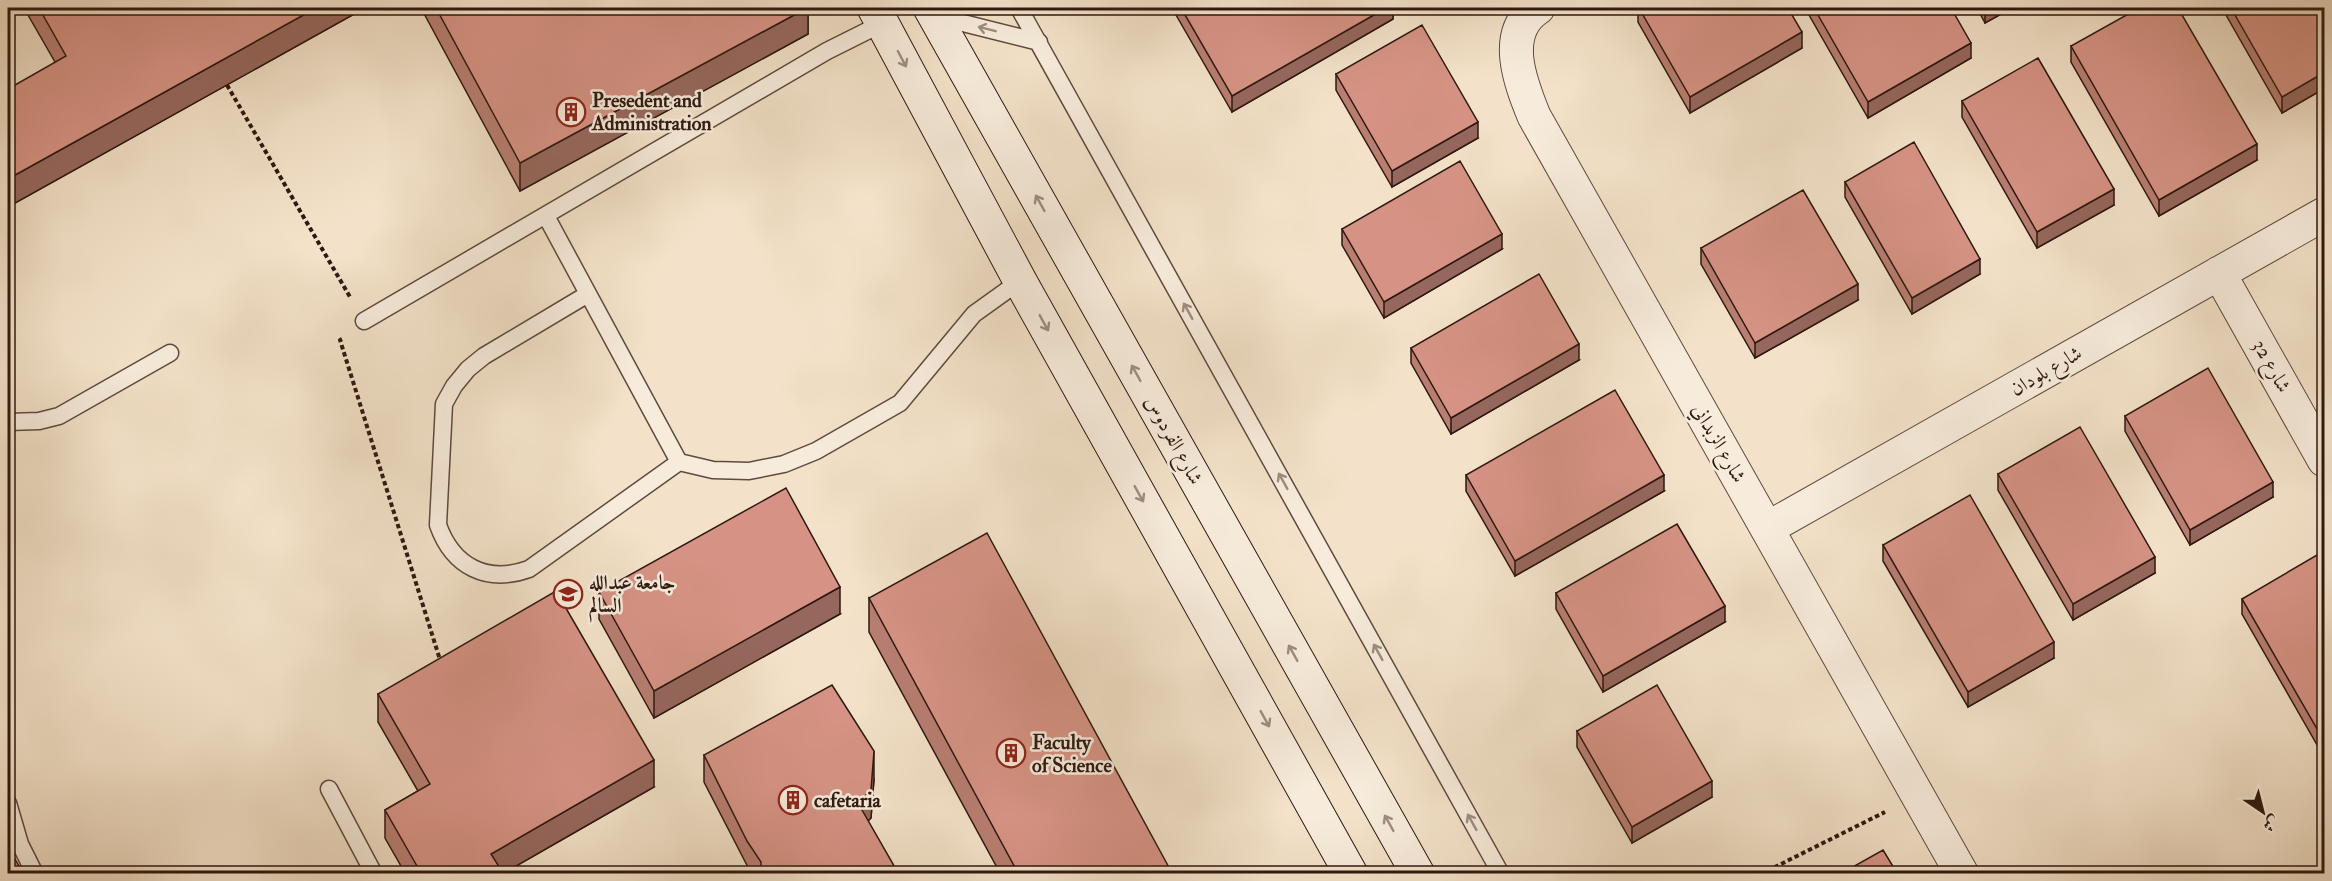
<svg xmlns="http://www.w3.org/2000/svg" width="2332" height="881" viewBox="0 0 2332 881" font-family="'IM FELL Double Pica',Amiri,serif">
  <rect width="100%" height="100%" fill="#f3e2c9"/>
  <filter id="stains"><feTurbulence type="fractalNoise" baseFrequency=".00333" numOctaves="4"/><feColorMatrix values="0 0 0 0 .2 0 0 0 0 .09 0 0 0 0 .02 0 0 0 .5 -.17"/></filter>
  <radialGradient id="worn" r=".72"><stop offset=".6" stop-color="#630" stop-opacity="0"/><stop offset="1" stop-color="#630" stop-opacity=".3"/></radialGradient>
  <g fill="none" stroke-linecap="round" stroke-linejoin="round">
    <g stroke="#5f4a3e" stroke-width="19">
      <path id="lane" d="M1019,8L1501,874
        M935,16L1039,42
        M546,216L679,462L713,470L749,471L784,464L816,451L900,403L974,314L1020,281
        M588,294L484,356L468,369L454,386L444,404L438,525C453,567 487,584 529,569L679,462
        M364,321L827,51L883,23
        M8,422L39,421L59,416L170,353
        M329,789L374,874
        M8,803L20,844L35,874"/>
    </g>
    <g stroke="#5f4a3e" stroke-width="35">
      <path id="street" d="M1538,8C1500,32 1521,84 1534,116L1962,874
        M2219,273L2324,460
        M1768,528L2324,214"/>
    </g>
    <g stroke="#2e1810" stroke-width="35">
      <path id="secondary" d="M874,8L1020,281L1351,874
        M930,8L1418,874"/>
    </g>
    <path stroke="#2e1810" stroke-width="4" stroke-dasharray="4.5 3" stroke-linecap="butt" d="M227,85L350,297
      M342,339L340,340L441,663
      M1761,874L1885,812"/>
    <use href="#lane" stroke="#f7ecdc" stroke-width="16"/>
    <use href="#street" stroke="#f7ecdc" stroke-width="33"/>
    <use href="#secondary" stroke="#f7ecdc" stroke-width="33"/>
  </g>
  <path fill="#b87e72" stroke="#2e1810" stroke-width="1.5" d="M24,8H365L8,207L55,62Z
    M421,8H808V34L520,191Z
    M1172,8H1393V19L1232,112Z
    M1638,8H1788L1802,48L1690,113L1638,22Z
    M1805,8H1951L1971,58L1868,118Z
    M1977,8H2012L1985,23Z
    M2222,8H2325V88L2282,113Z
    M2071,46L2257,160L2159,216L2071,62Z
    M1336,74L1478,138L1392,187L1336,90Z
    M1962,101L2114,205L2037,248L1962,117Z
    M1845,182L1980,274L1912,314L1845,197Z
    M1342,229L1502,249L1384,318L1342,245Z
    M1701,248L1858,300L1755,358L1701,264Z
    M1411,348L1579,360L1451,434L1411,363Z
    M2125,416L2273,497L2190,545L2125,431Z
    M1998,474L2155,573L2073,620L1998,490Z
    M1466,475L1664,491L1515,576L1466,491Z
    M1883,545L2054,658L1968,707L1883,561Z
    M2325,567V757H2324L2242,614V599Z
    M599,592L840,614L654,718L599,619Z
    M1556,593L1725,622L1603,692L1556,609Z
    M869,598L1172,873H1000L869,632Z
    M378,694L654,787L504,873H405L385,838V810L418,791L378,722Z
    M1577,731L1712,797L1632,843L1577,747Z
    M704,755L874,779L871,818L868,821L898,873H751L704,782Z"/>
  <path fill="#96675d" stroke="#2e1810" stroke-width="1.5" d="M316,8H365L8,207V179Z
    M807,8H808V34L520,191V163Z
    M1386,8H1393V19L1232,112V96Z
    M1985,8H2012L1985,23Z
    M1802,32V48L1690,113V97Z
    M1971,43V58L1868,118V102Z
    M2325,72V88L2282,113V97Z
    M1478,122V138L1392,187V171Z
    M2257,144V160L2159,216V200Z
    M2114,189V205L2037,248V232Z
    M1502,234V249L1384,318V302Z
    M1980,259V274L1912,314V298Z
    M1858,284V300L1755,358V343Z
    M1579,344V360L1451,434V418Z
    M1664,475V491L1515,576V561Z
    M2273,482V497L2190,545V530Z
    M2155,557V573L2073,620V604Z
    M840,587V614L654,718V691Z
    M1725,606V622L1603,692V676Z
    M2054,642V658L1968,707V692Z
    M2324,741H2325V757H2324Z
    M874,751V779L871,818L858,831V803Z
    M654,760V787L504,873H491V854Z
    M1712,781V797L1632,843V827Z"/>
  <path fill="#d69385" stroke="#2e1810" stroke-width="1.5" d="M39,8H316L8,179V89L66,56Z
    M436,8H807L520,163Z
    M1181,8H1386L1232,96Z
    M1639,8H1788L1802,32L1690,97Z
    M1814,8H1951L1971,43L1868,102Z
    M2139,8H2178L2257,144L2159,200L2071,46Z
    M2231,8H2325V72L2282,97Z
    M1422,25L1478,122L1392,171L1336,74Z
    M2038,58L2114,189L2037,232L1962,101Z
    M1914,142L1980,259L1912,298L1845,182Z
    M1460,161L1502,234L1384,302L1342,229Z
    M1803,190L1858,284L1755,343L1701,248Z
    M1539,274L1579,344L1451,418L1411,348Z
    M2208,368L2273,482L2190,530L2125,416Z
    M1615,390L1664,475L1515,561L1466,475Z
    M2080,427L2155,557L2073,604L1998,474Z
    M786,488L840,587L654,691L599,592Z
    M1970,495L2054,642L1968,692L1883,545Z
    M1677,524L1725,606L1603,676L1556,593Z
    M987,533L1172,873H1018L869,598Z
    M2317,555L2325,567V741H2324L2242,599Z
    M556,591L654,760L491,854L503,873H421L385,810L430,784L378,694Z
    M832,685L874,751L871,790L858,803L898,873H761V862L747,841L704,755Z
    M1657,685L1712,781L1632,827L1577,731Z
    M8,847L23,873H8Z
    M1883,850L1897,873H1842Z"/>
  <defs><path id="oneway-shaft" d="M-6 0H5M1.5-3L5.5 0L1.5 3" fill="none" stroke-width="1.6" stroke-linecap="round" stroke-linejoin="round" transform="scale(1.5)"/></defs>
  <g stroke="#9d8d80">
    <use href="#oneway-shaft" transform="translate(987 29) rotate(-166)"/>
    <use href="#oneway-shaft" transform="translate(902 59) rotate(62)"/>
    <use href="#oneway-shaft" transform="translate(1040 203) rotate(-119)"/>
    <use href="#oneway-shaft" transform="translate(1188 311) rotate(-119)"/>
    <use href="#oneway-shaft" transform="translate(1044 323) rotate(61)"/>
    <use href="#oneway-shaft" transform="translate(1136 373) rotate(-119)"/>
    <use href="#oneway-shaft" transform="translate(1283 481) rotate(-119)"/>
    <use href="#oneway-shaft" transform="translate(1139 494) rotate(61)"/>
    <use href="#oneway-shaft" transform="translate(1378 652) rotate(-119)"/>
    <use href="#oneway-shaft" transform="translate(1293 653) rotate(-119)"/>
    <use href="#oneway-shaft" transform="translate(1265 719) rotate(61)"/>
    <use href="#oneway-shaft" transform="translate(1472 822) rotate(-119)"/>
    <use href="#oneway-shaft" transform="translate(1389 823) rotate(-119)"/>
  </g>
  <defs>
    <g id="building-ring" transform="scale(1.5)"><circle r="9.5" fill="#f7ecdc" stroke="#8f2418" stroke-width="1.5"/><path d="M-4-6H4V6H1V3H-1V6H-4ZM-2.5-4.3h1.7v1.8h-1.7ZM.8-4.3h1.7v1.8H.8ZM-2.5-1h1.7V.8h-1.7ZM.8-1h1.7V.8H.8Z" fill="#8f2418"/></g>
    <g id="university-ring" transform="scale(1.5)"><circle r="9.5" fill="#f7ecdc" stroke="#8f2418" stroke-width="1.5"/><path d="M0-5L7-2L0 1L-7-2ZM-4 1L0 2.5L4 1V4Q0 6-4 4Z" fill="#8f2418"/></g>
  </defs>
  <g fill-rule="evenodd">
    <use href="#building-ring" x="571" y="112"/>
    <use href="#university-ring" x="568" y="594"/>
    <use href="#building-ring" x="1011" y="753"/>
    <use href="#building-ring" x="793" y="800"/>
  </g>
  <g text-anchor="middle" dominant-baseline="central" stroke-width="5" stroke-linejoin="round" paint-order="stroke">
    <g font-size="20" font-weight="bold" fill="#2e1810" stroke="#f7ecdc" text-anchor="start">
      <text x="592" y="100">Presedent and<tspan x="592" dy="23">Administration</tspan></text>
      <text x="589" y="582">جامعة عبدالله<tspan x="589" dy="23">السالم</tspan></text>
      <text x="1032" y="742">Faculty<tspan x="1032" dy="23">of Science</tspan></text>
      <text x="814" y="800">cafetaria</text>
    </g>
    <g font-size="20" fill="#2e1810" stroke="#f7ecdc">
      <text transform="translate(2272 366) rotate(61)">شارع 32</text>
      <text transform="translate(2046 371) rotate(-30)">شارع بلودان</text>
      <text transform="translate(1174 440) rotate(61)">شارع الفردوس</text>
      <text transform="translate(1719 443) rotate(60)">شارع الزبداني</text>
    </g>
  </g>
  <rect width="2332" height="881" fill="none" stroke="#f3e2c9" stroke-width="30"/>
  <rect x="9" y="9" width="2314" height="863" fill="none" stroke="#2e1810" stroke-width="3"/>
  <rect x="15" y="15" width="2302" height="851" fill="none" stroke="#2e1810" stroke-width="1.5"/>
  <g transform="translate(2263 812) rotate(145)" stroke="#f7ecdc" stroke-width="4.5" paint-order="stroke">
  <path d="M0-4.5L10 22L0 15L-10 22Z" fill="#2e1810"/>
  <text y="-9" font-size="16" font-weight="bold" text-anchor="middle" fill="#2e1810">ش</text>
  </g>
  <rect width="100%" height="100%" filter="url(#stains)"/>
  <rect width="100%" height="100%" fill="url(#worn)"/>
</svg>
